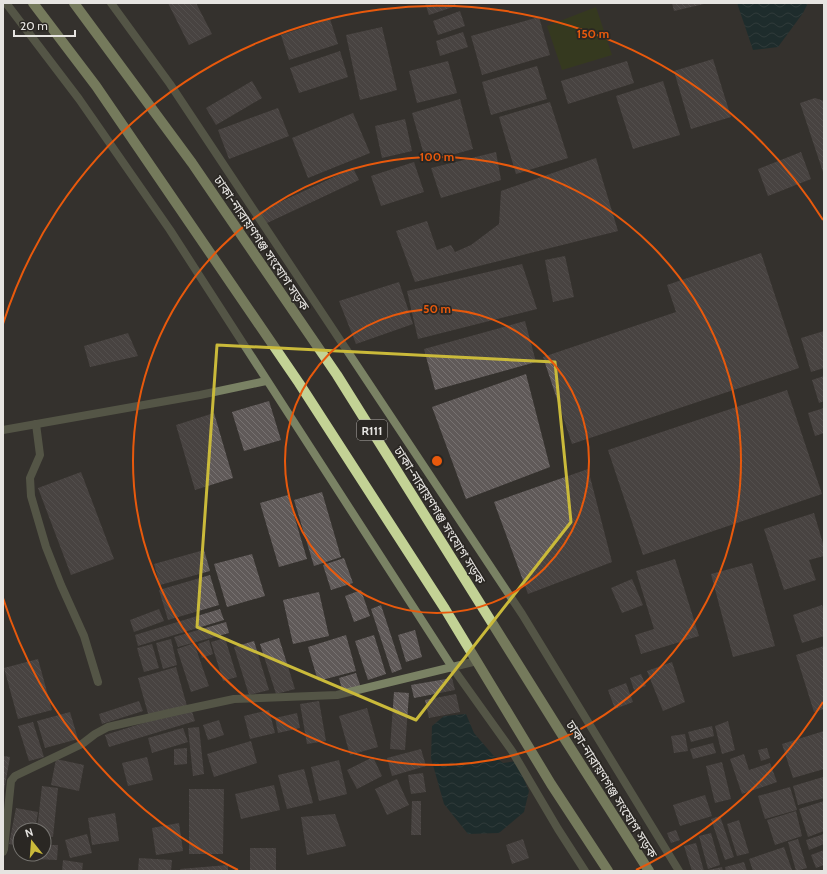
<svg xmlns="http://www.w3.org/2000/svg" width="827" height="874" viewBox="0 0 827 874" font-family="Cabin,'Noto Sans Bengali',sans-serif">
  <defs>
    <pattern id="water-waves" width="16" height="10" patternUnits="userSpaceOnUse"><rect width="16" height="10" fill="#04272a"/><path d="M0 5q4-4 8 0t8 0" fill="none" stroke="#294649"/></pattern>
    <pattern id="building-back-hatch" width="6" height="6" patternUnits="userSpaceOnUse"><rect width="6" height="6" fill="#605a59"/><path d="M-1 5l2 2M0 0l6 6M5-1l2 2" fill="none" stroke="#777271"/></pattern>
  </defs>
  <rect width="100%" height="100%" fill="#34312d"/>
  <path fill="#37430f" d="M596,7L612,55L562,70L547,26Z"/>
  <path fill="url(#water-waves)" d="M737,3H808L803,13L778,47L753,50Z
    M466,714L474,733L493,755L503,763L516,761L529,791L524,812L499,833L468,834L444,804L431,758L432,726L444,716Z"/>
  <path fill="url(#building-back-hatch)" d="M168,3H196L212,34L189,45Z
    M425,3H455L456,6L429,15Z
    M672,3H704V4L674,11Z
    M460,11L465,26L438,35L433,21Z
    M539,17L550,55L482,75L471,36Z
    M330,19L338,44L289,60L281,35Z
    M382,27L397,90L360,100L346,35Z
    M463,32L468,47L440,56L436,41Z
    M340,51L348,77L299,93L290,68Z
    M713,59L731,117L691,129L674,71Z
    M448,61L457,93L417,103L409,71Z
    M627,61L634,83L568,104L561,81Z
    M537,66L547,99L491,115L482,82Z
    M252,81L262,98L216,125L206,108Z
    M663,81L680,135L633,149L616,96Z
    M815,98L824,101V172H823L800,103Z
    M460,99L473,149L426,162L412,113Z
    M550,102L568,158L516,174L499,117Z
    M278,108L289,136L229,159L218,130Z
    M353,113L370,153L308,178L292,138Z
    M405,119L412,151L382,158L375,126Z
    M496,152L501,180L441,198L431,168Z
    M801,152L811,179L768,196L758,169Z
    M596,158L618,231L415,282L396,231L427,221L437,250L451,245L455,252L471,245L499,224L501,191Z
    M414,162L424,192L381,206L371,176Z
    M353,168L359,180L265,224L259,212Z
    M761,253L799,368L572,444L543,357L676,312L667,285Z
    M565,256L574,297L553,302L545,260Z
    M522,264L537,309L418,339L407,291Z
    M399,282L413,324L356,344L339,301Z
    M525,321L536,362L435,390L424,349Z
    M824,331V368L811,372L801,338Z
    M128,333L138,356L90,367L84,346Z
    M526,374L550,467L466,499L432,407Z
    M824,376V401L819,403L812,380Z
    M787,390L822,494L643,555L608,450Z
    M269,401L281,440L244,451L232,412Z
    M824,408V433L815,436L808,413Z
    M214,413L233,478L195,490L176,425Z
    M588,469L612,562L528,594L494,502Z
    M81,472L114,559L71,575L38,488Z
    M322,492L341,557L314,566L294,500Z
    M288,495L307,559L279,567L260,503Z
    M814,513L824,547V556L809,560L816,580L784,590L764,529Z
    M204,550L210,571L160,585L154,564Z
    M252,554L265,596L227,607L214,564Z
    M344,558L353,583L331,590L323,565Z
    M675,559L699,636L641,654L635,635L654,629L636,571Z
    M752,563L775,646L733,657L711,574Z
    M210,575L219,605L168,620L159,590Z
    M632,579L643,605L622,613L611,588Z
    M361,590L370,616L354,622L345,596Z
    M319,592L329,636L293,644L283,600Z
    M381,605L402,669L392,673L371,609Z
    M822,605L824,612V636L802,643L793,615Z
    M159,609L164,621L134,632L130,620Z
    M220,609L224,620L138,646L135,635Z
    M226,622L229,633L178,647L174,637Z
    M415,630L422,657L406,662L398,635Z
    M346,635L356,671L318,681L308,647Z
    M374,635L386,674L368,680L355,641Z
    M225,638L237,677L223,681L211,642Z
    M279,638L295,689L276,694L260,644Z
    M171,639L177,665L163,669L156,643Z
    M209,640L213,654L202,658L198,644Z
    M254,641L269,690L249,695L234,647Z
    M194,643L209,686L191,692L177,649Z
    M152,644L159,668L144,672L137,648Z
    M824,646V709L814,712L796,655Z
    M38,659L52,710L18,719L4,668Z
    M672,662L685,702L663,711L647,671Z
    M176,667L187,706L149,717L138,678Z
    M356,673L361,688L343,693L339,678Z
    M641,674L646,686L634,690L630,678Z
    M452,678L455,690L414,698L411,685Z
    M626,683L633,702L615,709L608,690Z
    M394,692L409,693L405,750L390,749Z
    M456,694L460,712L429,718L425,700Z
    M139,701L143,711L102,724L99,714Z
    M319,701L326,741L307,744L300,704Z
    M191,708L195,721L109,747L105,735Z
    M367,708L378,747L350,755L339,716Z
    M269,710L275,733L250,739L244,716Z
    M70,712L78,739L45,748L37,721Z
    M297,713L300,728L278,733L275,718Z
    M219,720L224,735L208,740L203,725Z
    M728,721L735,750L722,754L715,726Z
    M33,722L44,757L29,761L18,726Z
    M712,726L714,736L691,742L688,732Z
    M199,727L204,774L193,776L188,728Z
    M183,728L188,742L152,753L148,738Z
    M824,731V769L793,778L782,744Z
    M685,734L688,751L674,753L671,736Z
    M251,741L257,763L214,777L207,754Z
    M713,743L716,753L693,759L690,749Z
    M187,748V764L174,765V749Z
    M767,748L770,758L761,761L758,750Z
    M421,749L426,766L392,776L387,758Z
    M744,754L749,770L770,763L777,782L742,794L730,759Z
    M3,756L10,757L4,791L3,790Z
    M147,757L153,780L128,786L122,763Z
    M373,757L382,776L357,789L347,770Z
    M56,759L84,765L79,791L51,785Z
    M339,760L347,794L319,801L311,767Z
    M722,762L731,799L715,803L706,766Z
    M304,769L313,803L287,809L278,775Z
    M423,773L426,792L411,794L408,775Z
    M823,777L824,782V798L798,805L793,786Z
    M397,779L409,805L387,815L375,789Z
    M274,785L280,810L241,819L235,794Z
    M42,786L58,788L53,837L44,836V830H37Z
    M790,787L797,810L765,819L758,796Z
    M189,789H224L223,854H189Z
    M705,795L712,816L680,826L673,805Z
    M412,801H421V835H411Z
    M824,801V831L808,837L799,809Z
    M16,808L38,812L35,830H20V846L9,844Z
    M796,811L802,836L775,845L767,820Z
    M115,813L119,841L92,845L88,818Z
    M335,814L346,846L307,855L301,817Z
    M720,816L734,857L725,860L711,819Z
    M739,820L749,853L737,856L727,824Z
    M179,823L183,851L156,855L152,828Z
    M676,830L680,840L671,843L667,833Z
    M711,833L720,865L708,869L699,836Z
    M87,834L92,853L70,858L65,840Z
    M824,834V844L809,850L806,840Z
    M523,839L529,858L512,864L506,845Z
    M798,839L807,868L796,871L788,842Z
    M696,843L704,871H692L684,846Z
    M44,845H58L57,860L34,859L35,854H44Z
    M784,847L792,870L790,871H753L749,859Z
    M250,848H276V871H250Z
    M824,850V865L816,868L811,855Z
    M139,858L172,860L171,871H138Z
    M63,860L83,863L82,871H62Z
    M744,862L747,871H726L725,867Z
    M228,865V871H181L180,869Z
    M722,867L723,871H708V870Z"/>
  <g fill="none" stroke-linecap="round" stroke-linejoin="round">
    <path stroke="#7a8264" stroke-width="8" d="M36,424L40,455L30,478L31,496L46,547L61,585L84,636L98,682"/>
    <path stroke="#7a8264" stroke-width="8" d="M3,430L200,395L266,381
      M3,852L4,849L11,781L15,776L82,744L95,734L108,727L178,711L234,699L337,695L477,661"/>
    <path stroke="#7a8264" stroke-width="8" d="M6,3L79,99L170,230L452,667L512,751L558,829L585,871
      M111,3L170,84L522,614L679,871"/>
    <path stroke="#c3d295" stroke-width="10" d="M33,3L96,86L299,383L445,609L551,784L608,871
      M74,3L192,163L337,375L566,741L649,871"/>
  </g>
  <path d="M0 0H827V874H0ZM217,345L555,362L571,522L416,720L197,627Z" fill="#34312d" fill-opacity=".55" fill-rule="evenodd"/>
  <path fill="none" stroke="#caba3a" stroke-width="3" stroke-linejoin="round" d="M217,345L555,362L571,522L416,720L197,627Z"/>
  <g fill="none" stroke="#e8590c" stroke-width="2">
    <circle cx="437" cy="461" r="152"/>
    <circle cx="437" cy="461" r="304"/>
    <path d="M823 702A455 455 0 0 1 636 870M238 870A455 455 0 0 1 3 598M3 324A455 455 0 0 1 823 220"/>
  </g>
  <g text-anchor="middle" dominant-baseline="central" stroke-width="3.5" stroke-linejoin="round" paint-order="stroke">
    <rect fill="#2a2723" stroke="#aeaba8" stroke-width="1" x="357" y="420" width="30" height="20" rx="3"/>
    <g font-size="12" font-weight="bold" fill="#e6e4e1">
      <text x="372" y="430">R111</text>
    </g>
    <g font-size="13" fill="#e6e4e1" stroke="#2a2723">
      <text transform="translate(262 243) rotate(56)">ঢাকা-নারায়ণগঞ্জ সংযোগ সড়ক</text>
      <text transform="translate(440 515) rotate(58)">ঢাকা-নারায়ণগঞ্জ সংযোগ সড়ক</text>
      <text transform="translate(612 789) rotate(58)">ঢাকা-নারায়ণগঞ্জ সংযোগ সড়ক</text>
    </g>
  </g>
  <circle cx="437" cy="461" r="6" fill="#e8590c" stroke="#2a2723" stroke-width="2"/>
  <g font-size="12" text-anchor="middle" font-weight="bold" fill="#e8590c" stroke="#2a2723" stroke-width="3.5" stroke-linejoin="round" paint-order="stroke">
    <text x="593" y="38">150 m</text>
    <text x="437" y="161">100 m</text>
    <text x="437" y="313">50 m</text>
  </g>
  <rect width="827" height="874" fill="none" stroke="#e6e4e1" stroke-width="8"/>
  <g transform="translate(32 842) rotate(343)"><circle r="19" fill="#2a2723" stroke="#75736f"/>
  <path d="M0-3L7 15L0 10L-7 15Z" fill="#caba3a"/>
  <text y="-6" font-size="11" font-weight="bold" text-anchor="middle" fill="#e6e4e1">N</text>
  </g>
  <path d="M14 30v6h61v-6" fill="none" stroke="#e6e4e1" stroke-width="2"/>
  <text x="20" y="30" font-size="12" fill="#e6e4e1" stroke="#2a2723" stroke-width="3" paint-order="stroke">20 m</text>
</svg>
